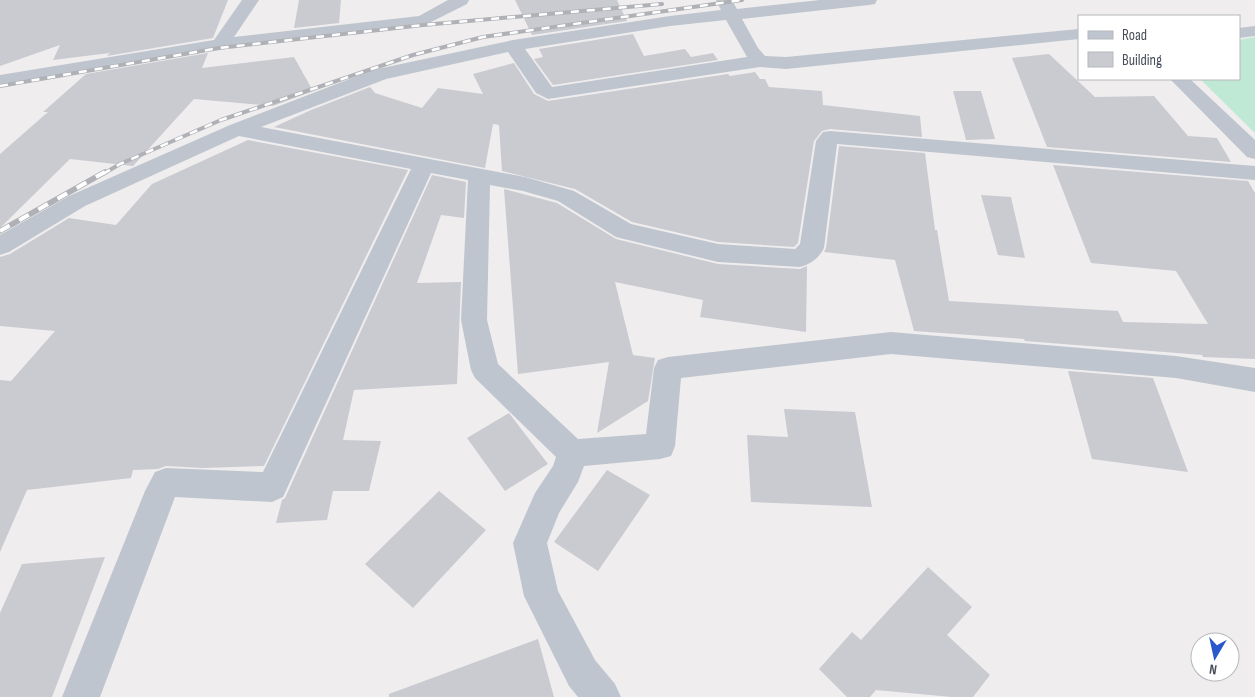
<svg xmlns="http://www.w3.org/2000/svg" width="1255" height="697" viewBox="0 0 1255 697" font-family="'Sofia Sans Condensed',sans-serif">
  <rect width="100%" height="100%" fill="#efeded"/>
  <path fill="#bfe9d5" d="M1255,37V133L1200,79H1239V40Z"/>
  <path fill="#cacbd1" d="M0,0H228L213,38L107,56L110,53L53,60L60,45L0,66Z
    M299,0H341L339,23L294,28Z
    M515,0H617L627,21L532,35Z
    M633,34L644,56L685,49L691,57L713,53L718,60L553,85L534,59L543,57L539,49Z
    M208,53L202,68L294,57L313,91L273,106L194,99L133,166L70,159L0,228V154L48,112H43L86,74Z
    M1049,54L1095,97L1154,96L1188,136L1217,138L1231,162L1047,147L1012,58Z
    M514,63L534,94L548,101L728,74L730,76L755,72L760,79H765L769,87L822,91L823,105L920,116L922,137L830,129L822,131L814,141L798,243L794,247L718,242L632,222L575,189L502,171L499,125L493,124L485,168L274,127L311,110L370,87L375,93L422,108L438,88L483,94L473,74Z
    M953,91H981L995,139L966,140Z
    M248,140L408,170L264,466L202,468L166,466L158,469L133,470L131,478L27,490L0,552V380L11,381L55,331L0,326V257L10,254L69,218L116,225L152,184Z
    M839,146L925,153L935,230H937L949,301L1118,311L1123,322L1208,324L1176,271L1091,263L1053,165L1248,181L1255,193V359L1203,357L1202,355L1025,341L1024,339L914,331L895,260L824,252L826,248Z
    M432,175L466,182L464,218L441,215L417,283L461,282L457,384L354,390L343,440L381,441L369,491H333L327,520L276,523L282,500L285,498Z
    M504,189L557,203L616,239L718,264L800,269L807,266L806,332L700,317L703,300L615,282L633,355L655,358L648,401L597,433L609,362L518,374Z
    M981,195L1011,197L1025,258L998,255Z
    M1068,371L1153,378L1188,472L1092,459Z
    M784,409L855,412L872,507L751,502L747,435L788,437Z
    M509,413L548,464L505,491L467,438Z
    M607,470L650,495L598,571L554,542Z
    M439,491L486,530L413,608L365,564Z
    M105,557L52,697H0V613L22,564Z
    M928,567L972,607L947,635L990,675L973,697H952L876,690L870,697H847L819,669L852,632L861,640Z
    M538,639L554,697H389V694Z"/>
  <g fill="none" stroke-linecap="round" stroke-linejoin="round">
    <path fill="#bfc5ce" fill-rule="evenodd" d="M242,0H259L234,37L419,16L448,0H469L467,4L423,26L220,49L0,87V75L214,40Z
      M716,0H732L737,9L820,0H877L875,4L869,5L742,19L758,48L765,56L786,57L1079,29V39L786,69L760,67L548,99L536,93L508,52L386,79L261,127L525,177L574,191L631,224L718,244L795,249L800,244L816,141L823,132L830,131L1255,166V180L837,144L824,248C819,258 811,264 800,267L718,262L624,239L616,237L558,201L523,191L490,185L487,320L498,364L578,439L646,434L654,368L658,360L668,357L891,332L1176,356L1255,368V392L1176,378L891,354L681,378L675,446L671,456L660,459L584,466L578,482L559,513L547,543L558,591L595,660L615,684L621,697H578L569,686L524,596L513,543L535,493L553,466L556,457L475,378L471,370L461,320L468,180L431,173L283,497L272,502L175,497L100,697H62L145,491L155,472L166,468L263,472L411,169L239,136L85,206L9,252L0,255V235L69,196L230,125L373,70L513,40L670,16L721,10ZM726,20L747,57L552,87L525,49L670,26Z
      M1255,26V36L1239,38V28Z
      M1170,79H1190L1255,140V159L1247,157Z"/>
    <g stroke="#afb1b6" stroke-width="4">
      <path id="rail-far1" d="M0,86L219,48L423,25L662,4
        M103,174L120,164L221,120L413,55L483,37L742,0"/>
    </g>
    <g stroke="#afb1b6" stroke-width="5.5">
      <path id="rail" d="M0,231L105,172"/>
    </g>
    <use href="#rail-far1" stroke="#fff" stroke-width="2.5" stroke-dasharray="8" stroke-linecap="butt"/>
    <use href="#rail" stroke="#fff" stroke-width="4" stroke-dasharray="11" stroke-linecap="butt"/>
  </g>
  <rect x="1078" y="15" width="162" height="65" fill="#ffffff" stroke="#b5b8bc"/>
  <rect x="1088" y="31" width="25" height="8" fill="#bfc5ce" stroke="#b5b8bc"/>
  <text x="1122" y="40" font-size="15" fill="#474d58">Road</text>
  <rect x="1088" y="52" width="25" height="15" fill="#cacbd1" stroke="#b5b8bc"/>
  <text x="1122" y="65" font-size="15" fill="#474d58">Building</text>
  <g transform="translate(1215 657) rotate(189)"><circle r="24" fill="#ffffff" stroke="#b5b8bc"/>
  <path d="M0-4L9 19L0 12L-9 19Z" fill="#2a59cc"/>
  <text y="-8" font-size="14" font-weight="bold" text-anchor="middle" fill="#474d58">N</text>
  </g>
</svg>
